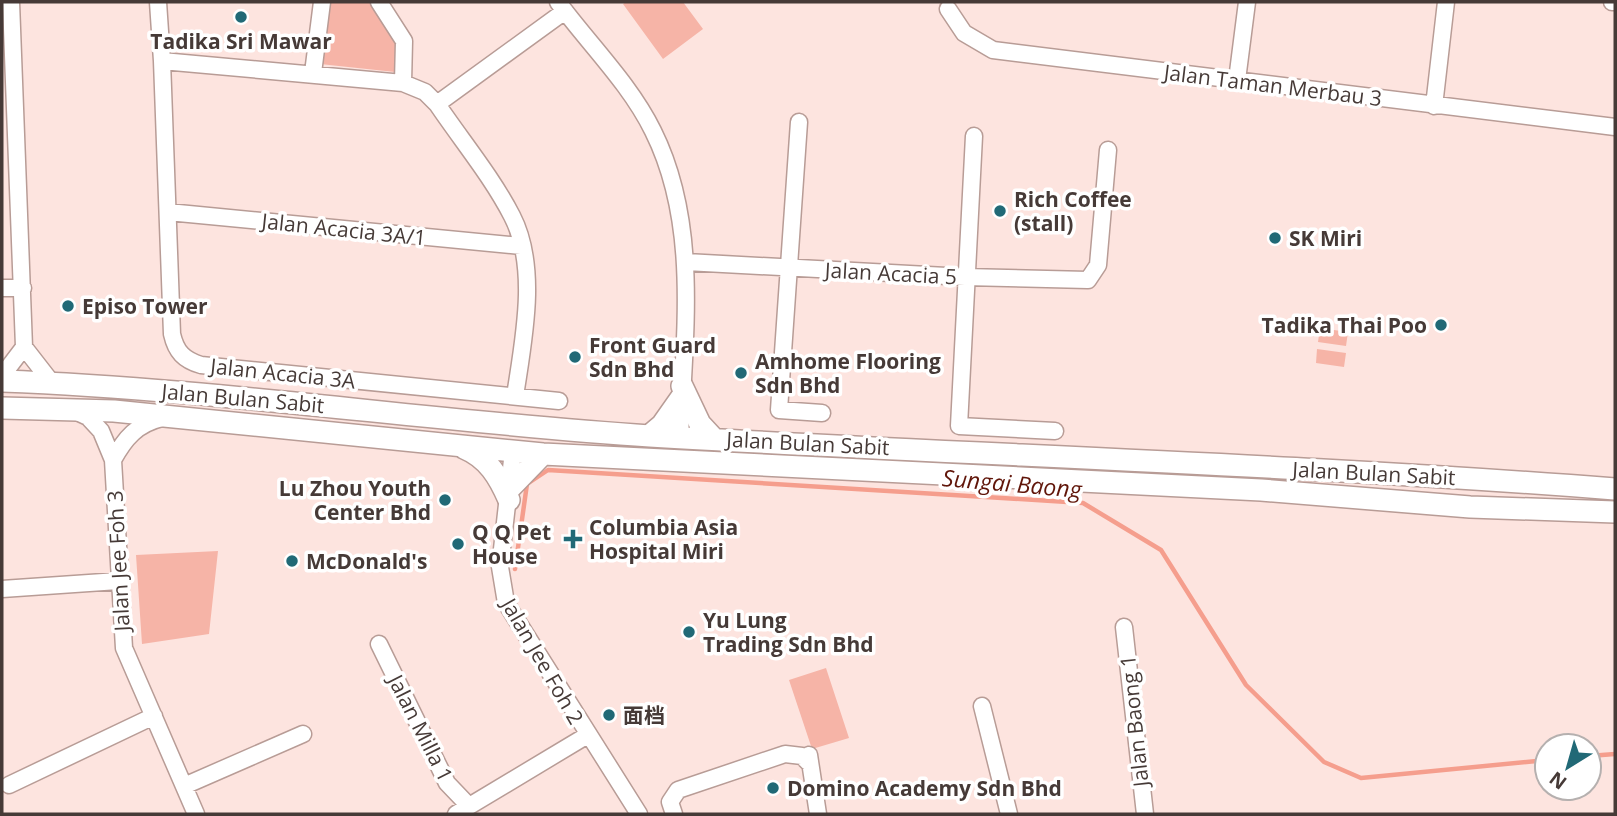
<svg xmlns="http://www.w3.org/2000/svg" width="1617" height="816" viewBox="0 0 1617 816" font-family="'Open Sans','Noto Sans SC',sans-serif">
  <rect width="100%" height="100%" fill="#fde4df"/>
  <path fill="#f6b4a7" d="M325,2H373L398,42L395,72L320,64Z
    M626,2H683L703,29L663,59L623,4Z
    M1320,328L1348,332L1346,346L1318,342Z
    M1317,349L1346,353L1344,367L1316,363Z
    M218,551L209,634L142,644L136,555Z
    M826,668L849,738L812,749L789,680Z"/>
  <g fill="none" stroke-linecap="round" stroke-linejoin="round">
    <path stroke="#f59e8d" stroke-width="4.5" d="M515,569L527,484L548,470L1083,503L1161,550L1246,685L1324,762L1361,778L1547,760
      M1589,756L1615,754"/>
    <g stroke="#b89c96" stroke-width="19">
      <path id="minor" d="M11,2L24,347L52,383
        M158,2L162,61L403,83L425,92L437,104C462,141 492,177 512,216C539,268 523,342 515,396
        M379,2L404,41L403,83
        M558,2C589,44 630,84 653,131C700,225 684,335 680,437
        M1612,2H1615
        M948,9L964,33L993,50L1615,127
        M162,61L172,334C176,352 184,360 201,365L559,401
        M313,73L322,2
        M1237,80L1247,2
        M437,104L565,11
        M1434,106L1446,2
        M799,122L779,410L822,413
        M974,136L959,426L1055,431
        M168,212L521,246
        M686,262L965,277L1088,280L1098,265L1108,150
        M2,288H23
        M2,376L24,347
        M75,411L88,417L101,431L113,460L124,648L196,814
        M513,451L500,567L506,603L639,814
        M113,460C125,438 137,424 162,418
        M2,589L118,581
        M1124,627L1145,814
        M379,644L447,783L469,806
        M982,706L1009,814
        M809,755L818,814
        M9,785L154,716
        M184,786L303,734
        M456,814L586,736
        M674,814L670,802L678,790L785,754L802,756L808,762"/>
    </g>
    <g stroke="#b89c96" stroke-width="24">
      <path id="major" d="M2,381C218,389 433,422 650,436C971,455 1294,464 1615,489
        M682,386L700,424L713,438
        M2,408L114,411L543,454L1261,490L1470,507L1615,512
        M649,436L662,425L681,398
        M464,448C488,458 499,477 509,500
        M510,488L543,454"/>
    </g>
    <use href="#minor" stroke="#fff" stroke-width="16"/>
    <use href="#major" stroke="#fff" stroke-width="21"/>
  </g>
  <g fill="#216976" stroke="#fff" stroke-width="2.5">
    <circle cx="241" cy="17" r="7"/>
    <circle cx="1000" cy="211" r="7"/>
    <circle cx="1275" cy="238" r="7"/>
    <circle cx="68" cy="306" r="7"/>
    <circle cx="1441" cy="325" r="7"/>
    <circle cx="575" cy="357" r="7"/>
    <circle cx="741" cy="373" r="7"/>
    <circle cx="445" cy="500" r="7"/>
    <path d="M569.5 528.5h7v7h7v7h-7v7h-7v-7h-7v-7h7z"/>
    <circle cx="458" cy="544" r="7"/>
    <circle cx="292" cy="561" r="7"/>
    <circle cx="689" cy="632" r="7"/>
    <circle cx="609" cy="715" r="7"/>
    <circle cx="773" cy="788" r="7"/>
  </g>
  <g text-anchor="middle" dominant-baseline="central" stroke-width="7" stroke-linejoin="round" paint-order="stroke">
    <g font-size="21" font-weight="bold" fill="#463a37" stroke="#fff" text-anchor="start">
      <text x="241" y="41" text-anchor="middle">Tadika Sri Mawar</text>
      <text x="1014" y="199">Rich Coffee<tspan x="1014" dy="24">(stall)</tspan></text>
      <text x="1289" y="238">SK Miri</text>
      <text x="82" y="306">Episo Tower</text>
      <text x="1427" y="325" text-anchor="end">Tadika Thai Poo</text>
      <text x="589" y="345">Front Guard<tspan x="589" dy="24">Sdn Bhd</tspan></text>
      <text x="755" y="361">Amhome Flooring<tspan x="755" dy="24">Sdn Bhd</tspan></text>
      <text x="431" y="488" text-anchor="end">Lu Zhou Youth<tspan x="431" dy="24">Center Bhd</tspan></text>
      <text x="589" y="527">Columbia Asia<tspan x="589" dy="24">Hospital Miri</tspan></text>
      <text x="472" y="532">Q Q Pet<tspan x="472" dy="24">House</tspan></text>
      <text x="306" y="561">McDonald's</text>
      <text x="703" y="620">Yu Lung<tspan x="703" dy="24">Trading Sdn Bhd</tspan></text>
      <text x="623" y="715">面档</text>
      <text x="787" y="788">Domino Academy Sdn Bhd</text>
    </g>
    <g font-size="21" fill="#463a37" stroke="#fff">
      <text transform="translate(1273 85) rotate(7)">Jalan Taman Merbau 3</text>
      <text transform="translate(344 229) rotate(6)">Jalan Acacia 3A/1</text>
      <text transform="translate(891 273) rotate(3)">Jalan Acacia 5</text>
      <text transform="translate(283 373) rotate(6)">Jalan Acacia 3A</text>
      <text transform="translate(243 398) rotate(5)">Jalan Bulan Sabit</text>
      <text transform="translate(808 443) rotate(3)">Jalan Bulan Sabit</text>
      <text transform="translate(1374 473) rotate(3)">Jalan Bulan Sabit</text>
      <text transform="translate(118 561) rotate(-93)">Jalan Jee Foh 3</text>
      <text transform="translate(543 661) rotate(60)">Jalan Jee Foh 2</text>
      <text transform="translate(1134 721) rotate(-96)">Jalan Baong 1</text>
      <text transform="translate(421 728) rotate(63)">Jalan Milla 1</text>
    </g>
    <g font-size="23" font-style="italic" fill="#61160a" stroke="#fff">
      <text transform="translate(1012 483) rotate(5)">Sungai Baong</text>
    </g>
  </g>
  <rect width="1617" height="816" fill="none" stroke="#463a37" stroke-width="7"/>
  <g transform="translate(1568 767) rotate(217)"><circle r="33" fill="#ffffff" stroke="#b5b0af" stroke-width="2"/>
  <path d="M0-5L12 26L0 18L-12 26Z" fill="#216976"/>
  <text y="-10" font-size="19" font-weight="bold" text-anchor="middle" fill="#463a37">N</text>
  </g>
</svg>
